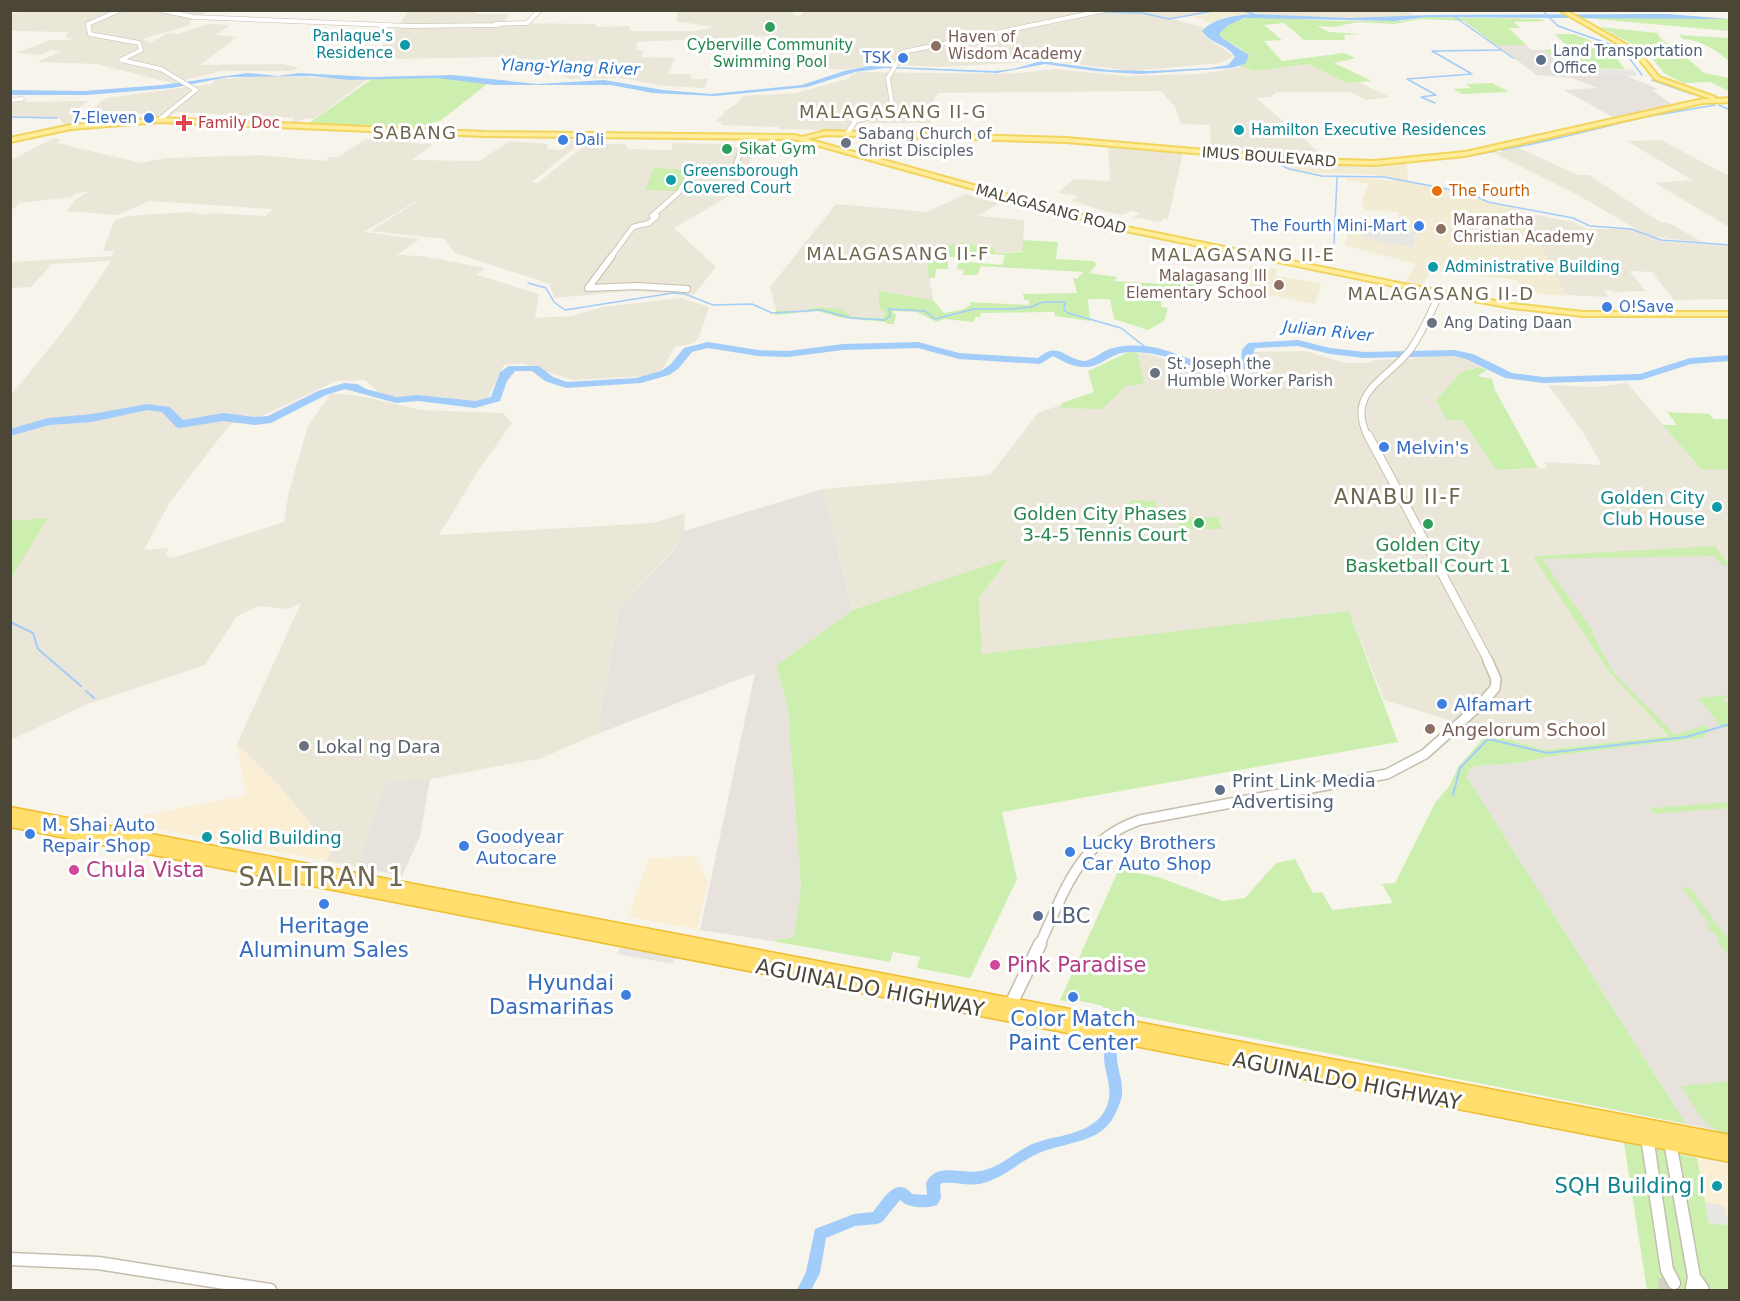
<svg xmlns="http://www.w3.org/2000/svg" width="1740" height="1301" viewBox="0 0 1740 1301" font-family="'DejaVu Sans',sans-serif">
  <rect width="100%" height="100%" fill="#f7f4eb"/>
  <path fill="#ebe7d8" d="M34,10L209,11L192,20L188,26L142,39L150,43L168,33L178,34L208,24L230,25L215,35L237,37L200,65L283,64L299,68L291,71H222L172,83L96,64L37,62L61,51L52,50L40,55L17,53L50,40H75L66,37L68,32L11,31L10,14Z
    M409,10L476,11L475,14H510L503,23L596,24V27L630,26V31H695L713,27L676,21L678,10H793L794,15L800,16L806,10H1219L1171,18L1205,28L1202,33L1208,39L1234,56L1220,63L1133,71L1049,61L939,67L880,64L842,70L819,67L832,51L813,44L804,46L770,36L637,42L636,50L643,51L641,57L675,58L668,74H691V79H708L705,88L665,86L620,78L571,79L565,77L556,68L539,65L527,67L521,62L501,57L391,59L380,50Z
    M1407,10L1415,17L1356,19L1256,16L1241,11Z
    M1309,64L1346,83L1358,82L1390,97L1366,100L1350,92H1276L1271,97L1256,98L1328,160L1211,152L1210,125L1181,124L1175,107L1161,91L938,93L933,102H935L932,120L929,123H870L864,117L851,122L843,133H820L821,130L779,129V127L721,125L722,122L716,121L725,113L723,112L738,103L743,96L796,93L850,78V75L860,72L1010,74L1055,69L1125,76L1201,74L1241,67L1254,71Z
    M270,76L368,79L314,119L305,118L295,125H288L295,118L176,112L163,120L152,119V114L88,113L106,98L212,84L216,79Z
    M89,101L72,113L75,126L68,127L57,117H11L10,102Z
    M411,133H422L410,143L433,144L412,160L479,161L510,141L548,144L547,149L562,150L575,137H588L532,182L538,183L586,144H626L628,149L671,150L673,143L722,144L721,147H739L747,144L750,137H758L738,197L729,196L674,228L716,267L694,295L632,291L554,298L550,284L455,253L445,239L371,231L427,195L364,232L420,239L397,255L422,256L485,268L477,275L539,294L535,318L572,316L602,307L681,298L709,307L699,338L691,344L675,347L663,368L658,373L648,376L573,380L522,363L504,365L487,399L467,402L442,397L382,396L365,380L336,381L256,419L247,414L228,427L170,502L144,550L168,548L166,556L172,558L284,522L289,491L308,426L331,393L361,396L421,410L503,413L512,423L478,471L439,535L653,523L685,513L684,531L680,542L620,607L597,734L542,758L430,779L385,782L358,867L326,861L332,850L281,788L237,744L301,603L288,609L259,606L237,616L205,665L85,705L11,740V395L68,325L111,261L52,264L31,287L11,288V262L112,256L114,251H103L114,221L127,216L189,212L204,215L213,213L265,216L273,209L149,201L118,215L67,211L75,200L89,191L73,194V197L20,203L11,211V160L54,138L61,140L56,143L142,163L166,158L260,155L325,161L330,157H338L366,139L402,140Z
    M1661,140L1729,176V227L1655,183L1692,180L1627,141Z
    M1108,146L1183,153L1168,219H1163L1161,222L1133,217L1140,213L1132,211L1122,215L1107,212L1072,201L1078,196L1058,193L1074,179L1110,181Z
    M1519,148L1578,175H1589L1660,222L1669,223L1704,243L1648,236L1578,195L1494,153Z
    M965,194L999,203L978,216L1024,220L1023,251L994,253V247L963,243L926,254L933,300L879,291V307L885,312L881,318L852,317L818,307L800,311H776L770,287L836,204L927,212Z
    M1537,215L1573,222L1587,229H1629L1660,241L1729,246V299L1674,300L1652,272L1629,271L1646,291L1616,292L1604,289L1608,297L1565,295L1526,216Z
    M1305,351L1346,363H1370L1374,360L1411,359L1439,354L1465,358L1480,367L1461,372L1436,400L1446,420H1462L1496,470L1547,468L1544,462L1602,465L1581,429L1548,385L1594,387L1627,383L1701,469L1729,470V562L1715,546L1533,556L1610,673L1669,736L1545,750L1384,700L1349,611L982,655L979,598L1008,559L852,610L823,489L990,475L1038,413L1094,393L1088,371L1129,352L1148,354L1212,374L1252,373L1254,352Z"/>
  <path fill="#faeed5" d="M237,744L281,788L332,850L326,861L115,821L246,795Z
    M695,856L708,881L697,929L628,917L649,858Z
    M1697,1158L1729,1165V1225L1709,1223Z"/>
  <path fill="#e7e3dc" d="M1464,21L1508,28L1531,50H1544L1570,68L1633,70L1638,75L1627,76L1658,89L1652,90L1673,105L1618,120L1564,90L1597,88L1572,78L1537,75Z
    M823,489L852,610L776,666L788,708L801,888L794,937L772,941L700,930L755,673L597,734L620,607L674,550L684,531Z
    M1715,546L1729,562V722L1722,728L1730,727L1729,1133L1686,1124L1467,777L1469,770L1475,766L1518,763L1559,755L1702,738L1710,730L1705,725L1685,734L1669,736L1610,673L1533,556Z
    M430,779L420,836L402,876L358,867L385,782Z"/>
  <path fill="#f1ecd3" d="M1220,11H1241L1251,14L1225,17L1213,23L1193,17Z
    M1276,160L1340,164L1407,163L1408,182L1468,194L1487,202L1523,210L1565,296L1521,292L1517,280L1432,270L1422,286L1405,282L1416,264L1345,245L1352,219L1401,226L1398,212L1365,210L1362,201L1368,184L1346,180V177L1397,181V178L1367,174L1311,173L1292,169Z
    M1250,266L1277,269L1275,276L1321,283L1315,304L1236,288Z"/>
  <path fill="#ccefb0" d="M1253,17L1336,21H1401L1426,17L1541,19L1545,21L1514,22L1520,28H1509L1526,45H1496L1464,21L1421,19L1394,24L1358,22L1333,27L1317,26L1329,32L1361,34L1344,35L1345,40H1304L1284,23L1264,25L1282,40L1264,41L1282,61L1344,53L1356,58L1334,63L1372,81L1346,83L1309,64L1254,71L1239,66L1245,64L1243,50L1222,38L1219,34C1227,24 1240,18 1253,17Z
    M1659,17L1729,19V31L1584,18Z
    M1600,27L1657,33C1670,53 1684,42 1696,54L1687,53L1691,57L1687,58L1704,73L1729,78V91L1710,82L1684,83L1677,80L1664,73L1646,51Z
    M1555,34H1574L1609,48L1625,69L1570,68L1544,50L1569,48Z
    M1679,35L1729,38V61C1716,50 1701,40 1683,39Z
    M442,76L491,81L440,121L405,130L306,125L372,79Z
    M1492,83L1509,92L1462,94L1453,89L1471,88L1466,84Z
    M654,168L691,170L677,191L645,190Z
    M1023,240L1058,242L1056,259L1093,261L1097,264L1089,273L1117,277L1114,281L1165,284V281H1180L1181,278L1199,280V287L1184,286L1183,295L1163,293L1161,307L1168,308L1164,321L1148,330L1114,319L1110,299H1088L1090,321L1055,316L1054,312L980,313L981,317H975L974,322L944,319L937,322L917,312L892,311L896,315L894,324H888L886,322L842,318L817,311L775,315L776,311H800L818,307L841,309L852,317L882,318L885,313L879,307V291L933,300L944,313L961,310L971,305L970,302L1029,305V300H1024L1023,294L1077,293L1073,278L1077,279L1083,272L981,266L977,275H963L964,270L957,269L959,261L1002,265L1005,255L957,251L955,257H948V269H936L935,278H929L926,254L929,248L963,243L994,247L995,253L1022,252Z
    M1129,352H1137L1144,384L1126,386L1102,409L1061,408L1062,403L1094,392L1088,371Z
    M1480,367L1487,370L1477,376L1492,379L1495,390L1538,468L1496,470L1462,420H1446L1436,400L1461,372Z
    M1667,412L1709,414L1714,419H1729V470L1701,469L1663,425H1677Z
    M1130,500L1155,501L1159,519L1134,518Z
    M1176,517H1218L1222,529H1180Z
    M48,518L11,578V521Z
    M1715,546L1729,565H1722L1714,556L1542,559L1593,631L1591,632L1614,673L1675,735L1705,725L1710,730L1702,738L1559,755L1518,763L1475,766L1469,770L1467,777L1686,1124L1103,1009V1006L1075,1000L1074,1003L1060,1000L1119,869L1158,877L1223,901L1245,898L1276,863L1295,859L1313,893L1322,892L1332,910L1393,903L1382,884L1395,883L1435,803L1450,785L1458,767L1488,733L1545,750L1669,736L1610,673L1533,556Z
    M1009,558L979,598L982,654L1349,611L1398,742L1002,812L1017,879L970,978L917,968L920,957L893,952L890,962L772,941L794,937L801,887L788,708L776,666L852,610Z
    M1729,695V698H1723L1729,706V727L1722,728L1698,698Z
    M1728,802L1729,808L1654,814L1650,808Z
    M1689,887L1729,940V957L1716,940L1721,939L1706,927L1711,926L1682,888Z
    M1729,1081V1135C1705,1131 1694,1105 1681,1086Z
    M1624,1143L1697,1158L1709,1223L1729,1225V1290H1647Z"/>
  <path fill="#e8e6e2" d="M1570,68L1633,70L1638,75H1580Z
    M1363,224L1415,232L1413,247L1385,243L1361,236Z
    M1456,228L1481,230L1485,244L1458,241Z
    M620,948L676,957L673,964L617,954Z
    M1705,1202L1724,1206L1729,1225L1709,1223Z"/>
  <path fill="#a2ccf9" d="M1251,14L1349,18L1428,15L1668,14L1729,19L1426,17L1395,21L1244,18L1227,26L1219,34L1222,38L1249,55L1245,64L1231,68L1139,74L1095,71L1045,64L997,73L885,68L855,72L807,87L715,96L653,93L611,85H495L436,78L349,80L312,76L228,77L172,88L87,95H11V90L83,91L162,85L248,73L278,76L299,73L370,77L453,75L537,84L604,80L663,90L711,94L802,85L844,71L869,66L995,71L1013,69L1041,61L1109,70L1149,71L1209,68L1228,65L1235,57C1228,44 1210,44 1202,31C1214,18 1233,16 1251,14Z"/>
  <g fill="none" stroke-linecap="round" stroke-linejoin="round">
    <path stroke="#a2ccf9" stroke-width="1.5" d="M1241,10L1253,14
      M1542,10L1544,12
      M1105,12L1142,13L1169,19L1219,10
      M1545,13L1558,26L1618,47L1625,52
      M1455,17L1513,58
      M1627,55L1642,75
      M1652,80L1692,94
      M1435,103L1421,97L1436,95L1407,79L1472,74L1432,51L1501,50
      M1719,105L1730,110
      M1657,115L1715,105
      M10,117L57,118
      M1126,147L1219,155
      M1502,150C1554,141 1604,126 1655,115
      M1474,155L1496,151
      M1228,156L1261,159
      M1269,159L1289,169L1322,176L1384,177L1469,193L1488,202L1573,218L1590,226L1631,229L1661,240L1730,245
      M1406,162L1468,156
      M1334,243L1337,177
      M528,283L546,288L554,302L565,310L673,293L685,294L713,305L752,304L772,313L821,310L851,318L885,320L890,316L889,309L925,311L935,319L974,309H1012L1031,307L1043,302H1065L1064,310L1068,313L1121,328L1149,350"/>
    <path stroke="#a2ccf9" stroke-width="2" d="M10,622L33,633L38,649L81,686
      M86,691L94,698
      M1453,795L1460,768L1488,739L1547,753L1686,737L1730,724"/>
    <path fill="#a2ccf9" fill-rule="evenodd" d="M1111,1042L1115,1043C1118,1050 1116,1058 1118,1066C1119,1073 1122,1081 1122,1088C1123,1096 1120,1103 1117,1110C1105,1142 1072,1141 1044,1151C1021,1159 1004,1179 979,1184C967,1186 955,1182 942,1183L940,1185L941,1198L937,1205C925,1209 908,1208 900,1200L882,1222L877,1224L855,1226L826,1238L820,1273L811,1290H797L806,1272L815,1229L854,1214L873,1212C883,1200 896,1175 912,1194L927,1195L926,1183C936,1161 963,1175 981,1171C999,1168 1014,1153 1030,1145C1053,1135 1086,1136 1102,1115C1121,1088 1096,1067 1107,1043Z"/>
    <path fill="#a2ccf9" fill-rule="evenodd" d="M1298,340L1330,348L1364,352L1454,350L1473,354L1512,373L1543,377L1640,374L1690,358L1730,355V361L1691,364L1641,380L1543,383L1505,378L1466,359L1454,356L1364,358L1330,354L1298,346L1255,348L1250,367C1213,385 1183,356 1146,353C1137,352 1127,351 1118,354C1106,358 1097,368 1084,367C1072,367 1063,361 1053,356L1040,364L959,359L918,348L843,350L788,357L758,356L708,348L692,352L678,369L669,375L641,383L566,388L545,381L532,371H515L507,381L500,401L475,408L418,401L396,403L345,389L326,395L271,423L255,425L223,421L180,428L176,427L162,412L147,410L92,422L49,425L10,436V429L48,418L92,414L147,404L170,407L183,420L223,413L255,417L268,416L318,391L344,383L357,384L366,389L396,397L418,395L475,401L491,397L500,372L509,366H539L553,377L567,382L636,378L661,371L670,365L684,348L708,342L758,350L788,351L843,344L918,342L959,353L1038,358C1058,341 1063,358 1084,361C1092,360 1098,355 1105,351C1118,345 1133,345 1146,346C1176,349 1214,376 1241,363L1242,350L1248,343Z"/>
    <path stroke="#d5d1c7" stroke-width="12" stroke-dasharray="12 6" stroke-linecap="butt" d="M1664,1278L1665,1290"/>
    <g stroke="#c4beac" stroke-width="5">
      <path id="minor-far5" d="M120,10L88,24L90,34L139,43L141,50L121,60L161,69L196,90L166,114
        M160,10L194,17L410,26L499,25
        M495,24L527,23L540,10
        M10,100L22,99
        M880,114L893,111L888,78L903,52L1106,10"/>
    </g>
    <g stroke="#c4beac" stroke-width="6">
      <path id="minor-far4" d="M159,120L168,113
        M847,134L855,121L886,113
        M751,147L752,142
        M652,216L679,192L693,169L734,170L741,150L745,149
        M611,257L633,227L649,223L657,216"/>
    </g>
    <g stroke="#c4beac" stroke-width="8">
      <path id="minor-far3" d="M588,288L612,256
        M588,288L637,286L687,289
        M1368,437C1345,392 1387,380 1410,350C1423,332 1431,311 1441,292"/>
    </g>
    <g stroke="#c4beac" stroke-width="10">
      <path id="minor-far2" d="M1368,435L1489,662"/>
    </g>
    <g stroke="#c4beac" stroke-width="12">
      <path id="minor-far1" d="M1039,946C1065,891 1078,841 1140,820L1387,774L1425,754L1482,703L1495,688L1496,679L1488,661"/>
    </g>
    <g stroke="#c4beac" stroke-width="15">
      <path id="minor" d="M1011,1004L1040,944
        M1647,1137L1667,1270L1674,1283
        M1670,1142L1694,1277L1692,1288
        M10,1259L98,1263L270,1290
        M1694,1277L1702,1288"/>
    </g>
    <g stroke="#f2d55e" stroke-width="4">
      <path id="major" d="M1565,10L1638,51L1659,77L1715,97V99L1730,98V102L1703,103L1465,156L1374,165L1311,163L1066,142L825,135L807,139L1122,226L1404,284L1512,304L1583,312H1730V316H1583L1512,308L1404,288L1121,230L794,139L484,136L159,122L71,129L10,142V138L71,125L159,118L484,132L794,135L802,137L825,131L1066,138L1311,159L1374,161L1465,152L1703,99H1711L1655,79L1634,53L1559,10Z"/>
    </g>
    <g stroke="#efbc2c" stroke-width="3">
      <path id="highway" d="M10,807L1730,1135V1162L10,827V817L160,846L10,817Z"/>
    </g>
    <use href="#minor-far5" stroke="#fff" stroke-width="4"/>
    <use href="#minor-far4" stroke="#fff" stroke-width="4.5"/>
    <use href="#minor-far3" stroke="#fff" stroke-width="6"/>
    <use href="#minor-far2" stroke="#fff" stroke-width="8"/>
    <use href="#minor-far1" stroke="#fff" stroke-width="9"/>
    <use href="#minor" stroke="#fff" stroke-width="12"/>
    <use href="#major" fill="#ffed9b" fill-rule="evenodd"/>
    <use href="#highway" fill="#ffde6d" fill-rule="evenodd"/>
  </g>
  <g fill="#2e9e5b" stroke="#fff" stroke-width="2">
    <circle cx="770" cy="27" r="6"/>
    <circle cx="727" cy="149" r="6"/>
    <circle cx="1199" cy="523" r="6"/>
    <circle cx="1428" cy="524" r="6"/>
  </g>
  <g fill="#0f9aa8" stroke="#fff" stroke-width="2">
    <circle cx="405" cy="45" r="6"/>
    <circle cx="1239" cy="130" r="6"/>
    <circle cx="671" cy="180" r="6"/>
    <circle cx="1433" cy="267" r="6"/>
    <circle cx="1717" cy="507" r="6"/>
    <circle cx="207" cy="837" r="6"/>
    <circle cx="1717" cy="1186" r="6"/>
  </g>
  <g fill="#8d6e63" stroke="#fff" stroke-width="2">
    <circle cx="936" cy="46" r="6"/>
    <circle cx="1441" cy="229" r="6"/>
    <circle cx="1279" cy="285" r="6"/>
    <circle cx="1430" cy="729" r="6"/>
  </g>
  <g fill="#3f7fe0" stroke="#fff" stroke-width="2">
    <circle cx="903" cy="58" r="6"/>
    <circle cx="149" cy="118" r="6"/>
    <circle cx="563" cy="140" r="6"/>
    <circle cx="1419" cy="226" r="6"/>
    <circle cx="1607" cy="307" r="6"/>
    <circle cx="1384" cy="447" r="6"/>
    <circle cx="1442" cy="704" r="6"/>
    <circle cx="30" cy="834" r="6"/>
    <circle cx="464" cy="846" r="6"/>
    <circle cx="1070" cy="852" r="6"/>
    <circle cx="324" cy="904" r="6"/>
    <circle cx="626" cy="995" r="6"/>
    <circle cx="1073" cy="997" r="6"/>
  </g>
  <g fill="#5c6f8a" stroke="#fff" stroke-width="2">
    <circle cx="1541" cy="60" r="6"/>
    <circle cx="1220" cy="790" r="6"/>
    <circle cx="1038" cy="916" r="6"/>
  </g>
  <path fill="#e0444e" stroke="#fff" stroke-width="2" d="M181 114h6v6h6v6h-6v6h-6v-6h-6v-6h6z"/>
  <g fill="#6b7280" stroke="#fff" stroke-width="2">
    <circle cx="846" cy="143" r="6"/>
    <circle cx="1432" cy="323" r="6"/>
    <circle cx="1155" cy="373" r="6"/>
    <circle cx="304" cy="746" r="6"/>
  </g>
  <circle fill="#e8710a" stroke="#fff" stroke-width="2" cx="1437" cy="191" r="6"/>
  <g fill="#d1479c" stroke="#fff" stroke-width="2">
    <circle cx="74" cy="870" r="6"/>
    <circle cx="995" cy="965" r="6"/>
  </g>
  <g text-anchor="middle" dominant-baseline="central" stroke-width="6" stroke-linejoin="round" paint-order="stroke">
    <g font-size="15" fill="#0d838f" stroke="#fff" text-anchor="start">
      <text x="393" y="36" text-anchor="end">Panlaque's<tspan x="393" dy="17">Residence</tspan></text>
      <text x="1251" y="130">Hamilton Executive Residences</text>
      <text x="683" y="171">Greensborough<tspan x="683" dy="17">Covered Court</tspan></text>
      <text x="1445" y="267">Administrative Building</text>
    </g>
    <g font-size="15" fill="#785e54" stroke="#fff" text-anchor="start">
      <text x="948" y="37">Haven of<tspan x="948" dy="17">Wisdom Academy</tspan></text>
      <text x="1453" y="220">Maranatha<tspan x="1453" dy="17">Christian Academy</tspan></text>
      <text x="1267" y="276" text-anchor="end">Malagasang III<tspan x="1267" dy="17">Elementary School</tspan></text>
    </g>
    <g font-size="15" fill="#27864d" stroke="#fff">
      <text x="770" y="45">Cyberville Community<tspan x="770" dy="17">Swimming Pool</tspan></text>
      <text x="739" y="149" text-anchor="start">Sikat Gym</text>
    </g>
    <g font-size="15" fill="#4e5e75" stroke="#fff" text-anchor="start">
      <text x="1553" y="51">Land Transportation<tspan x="1553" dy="17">Office</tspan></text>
    </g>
    <g font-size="15" fill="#366cbe" stroke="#fff" text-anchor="end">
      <text x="891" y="58">TSK</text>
      <text x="137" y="118">7-Eleven</text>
      <text x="575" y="140" text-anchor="start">Dali</text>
      <text x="1407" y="226">The Fourth Mini-Mart</text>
      <text x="1619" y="307" text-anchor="start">O!Save</text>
    </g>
    <g font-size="15" fill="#be3a42" stroke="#fff" text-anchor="start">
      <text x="198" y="123">Family Doc</text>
    </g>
    <g font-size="15" fill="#5b616d" stroke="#fff" text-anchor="start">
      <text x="858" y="134">Sabang Church of<tspan x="858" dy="17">Christ Disciples</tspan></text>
      <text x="1444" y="323">Ang Dating Daan</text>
      <text x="1167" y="364">St. Joseph the<tspan x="1167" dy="17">Humble Worker Parish</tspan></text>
    </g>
    <g font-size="15" fill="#4c4637" stroke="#fff">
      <text transform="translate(1269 157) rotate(4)">IMUS BOULEVARD</text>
      <text transform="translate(1051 209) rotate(15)">MALAGASANG ROAD</text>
    </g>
    <g font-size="15" fill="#c56008" stroke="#fff" text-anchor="start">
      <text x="1449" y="191">The Fourth</text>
    </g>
    <g font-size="16" font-style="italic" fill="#2270c7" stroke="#fff">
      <text transform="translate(570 67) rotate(2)">Ylang-Ylang River</text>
      <text transform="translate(1328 331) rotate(6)">Julian River</text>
    </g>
    <g font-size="18" letter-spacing="1.5" fill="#70664d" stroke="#fff">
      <text x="893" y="111">MALAGASANG II-G</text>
      <text x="415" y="132">SABANG</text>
      <text x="898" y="253">MALAGASANG II-F</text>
      <text x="1243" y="254">MALAGASANG II-E</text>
      <text x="1441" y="293">MALAGASANG II-D</text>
    </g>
    <g font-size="18" fill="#366cbe" stroke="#fff" text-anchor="start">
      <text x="1396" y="447">Melvin's</text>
      <text x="1454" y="704">Alfamart</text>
      <text x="42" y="824">M. Shai Auto<tspan x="42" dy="21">Repair Shop</tspan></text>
      <text x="476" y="836">Goodyear<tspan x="476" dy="21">Autocare</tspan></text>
      <text x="1082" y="842">Lucky Brothers<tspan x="1082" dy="21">Car Auto Shop</tspan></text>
    </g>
    <g font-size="18" fill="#0d838f" stroke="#fff" text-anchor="end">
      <text x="1705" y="497">Golden City<tspan x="1705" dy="21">Club House</tspan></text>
      <text x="219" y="837" text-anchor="start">Solid Building</text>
    </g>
    <g font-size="18" fill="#27864d" stroke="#fff" text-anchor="end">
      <text x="1187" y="513">Golden City Phases<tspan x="1187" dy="21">3-4-5 Tennis Court</tspan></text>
      <text x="1428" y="544" text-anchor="middle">Golden City<tspan x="1428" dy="21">Basketball Court 1</tspan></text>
    </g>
    <g font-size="18" fill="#785e54" stroke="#fff" text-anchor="start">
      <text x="1442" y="729">Angelorum School</text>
    </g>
    <g font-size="18" fill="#5b616d" stroke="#fff" text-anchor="start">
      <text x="316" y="746">Lokal ng Dara</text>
    </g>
    <g font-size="18" fill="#4e5e75" stroke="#fff" text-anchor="start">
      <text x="1232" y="780">Print Link Media<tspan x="1232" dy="21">Advertising</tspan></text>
    </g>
    <g font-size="21" letter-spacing="1.5" fill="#70664d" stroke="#fff">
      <text x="1398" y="497">ANABU II-F</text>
    </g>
    <g font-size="21" fill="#b23c85" stroke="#fff" text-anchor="start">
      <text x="86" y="870">Chula Vista</text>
      <text x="1007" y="965">Pink Paradise</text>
    </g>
    <g font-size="21" fill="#4e5e75" stroke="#fff" text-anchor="start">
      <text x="1050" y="916">LBC</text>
    </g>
    <g font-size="21" fill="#366cbe" stroke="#fff">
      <text x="324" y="926">Heritage<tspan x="324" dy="24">Aluminum Sales</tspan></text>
      <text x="614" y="983" text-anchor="end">Hyundai<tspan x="614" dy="24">Dasmariñas</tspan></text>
      <text x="1073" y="1019">Color Match<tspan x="1073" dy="24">Paint Center</tspan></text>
    </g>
    <g font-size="21" fill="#4c4637" stroke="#fff">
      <text transform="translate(870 988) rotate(11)">AGUINALDO HIGHWAY</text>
      <text transform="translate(1347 1081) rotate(11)">AGUINALDO HIGHWAY</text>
    </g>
    <g font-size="21" fill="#0d838f" stroke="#fff" text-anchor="end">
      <text x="1705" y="1186">SQH Building I</text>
    </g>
    <g font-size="26" letter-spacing="1.5" fill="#70664d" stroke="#fff">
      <text x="322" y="877">SALITRAN 1</text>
    </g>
  </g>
  <rect width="1740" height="1301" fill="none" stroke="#4c4637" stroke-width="24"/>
</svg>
